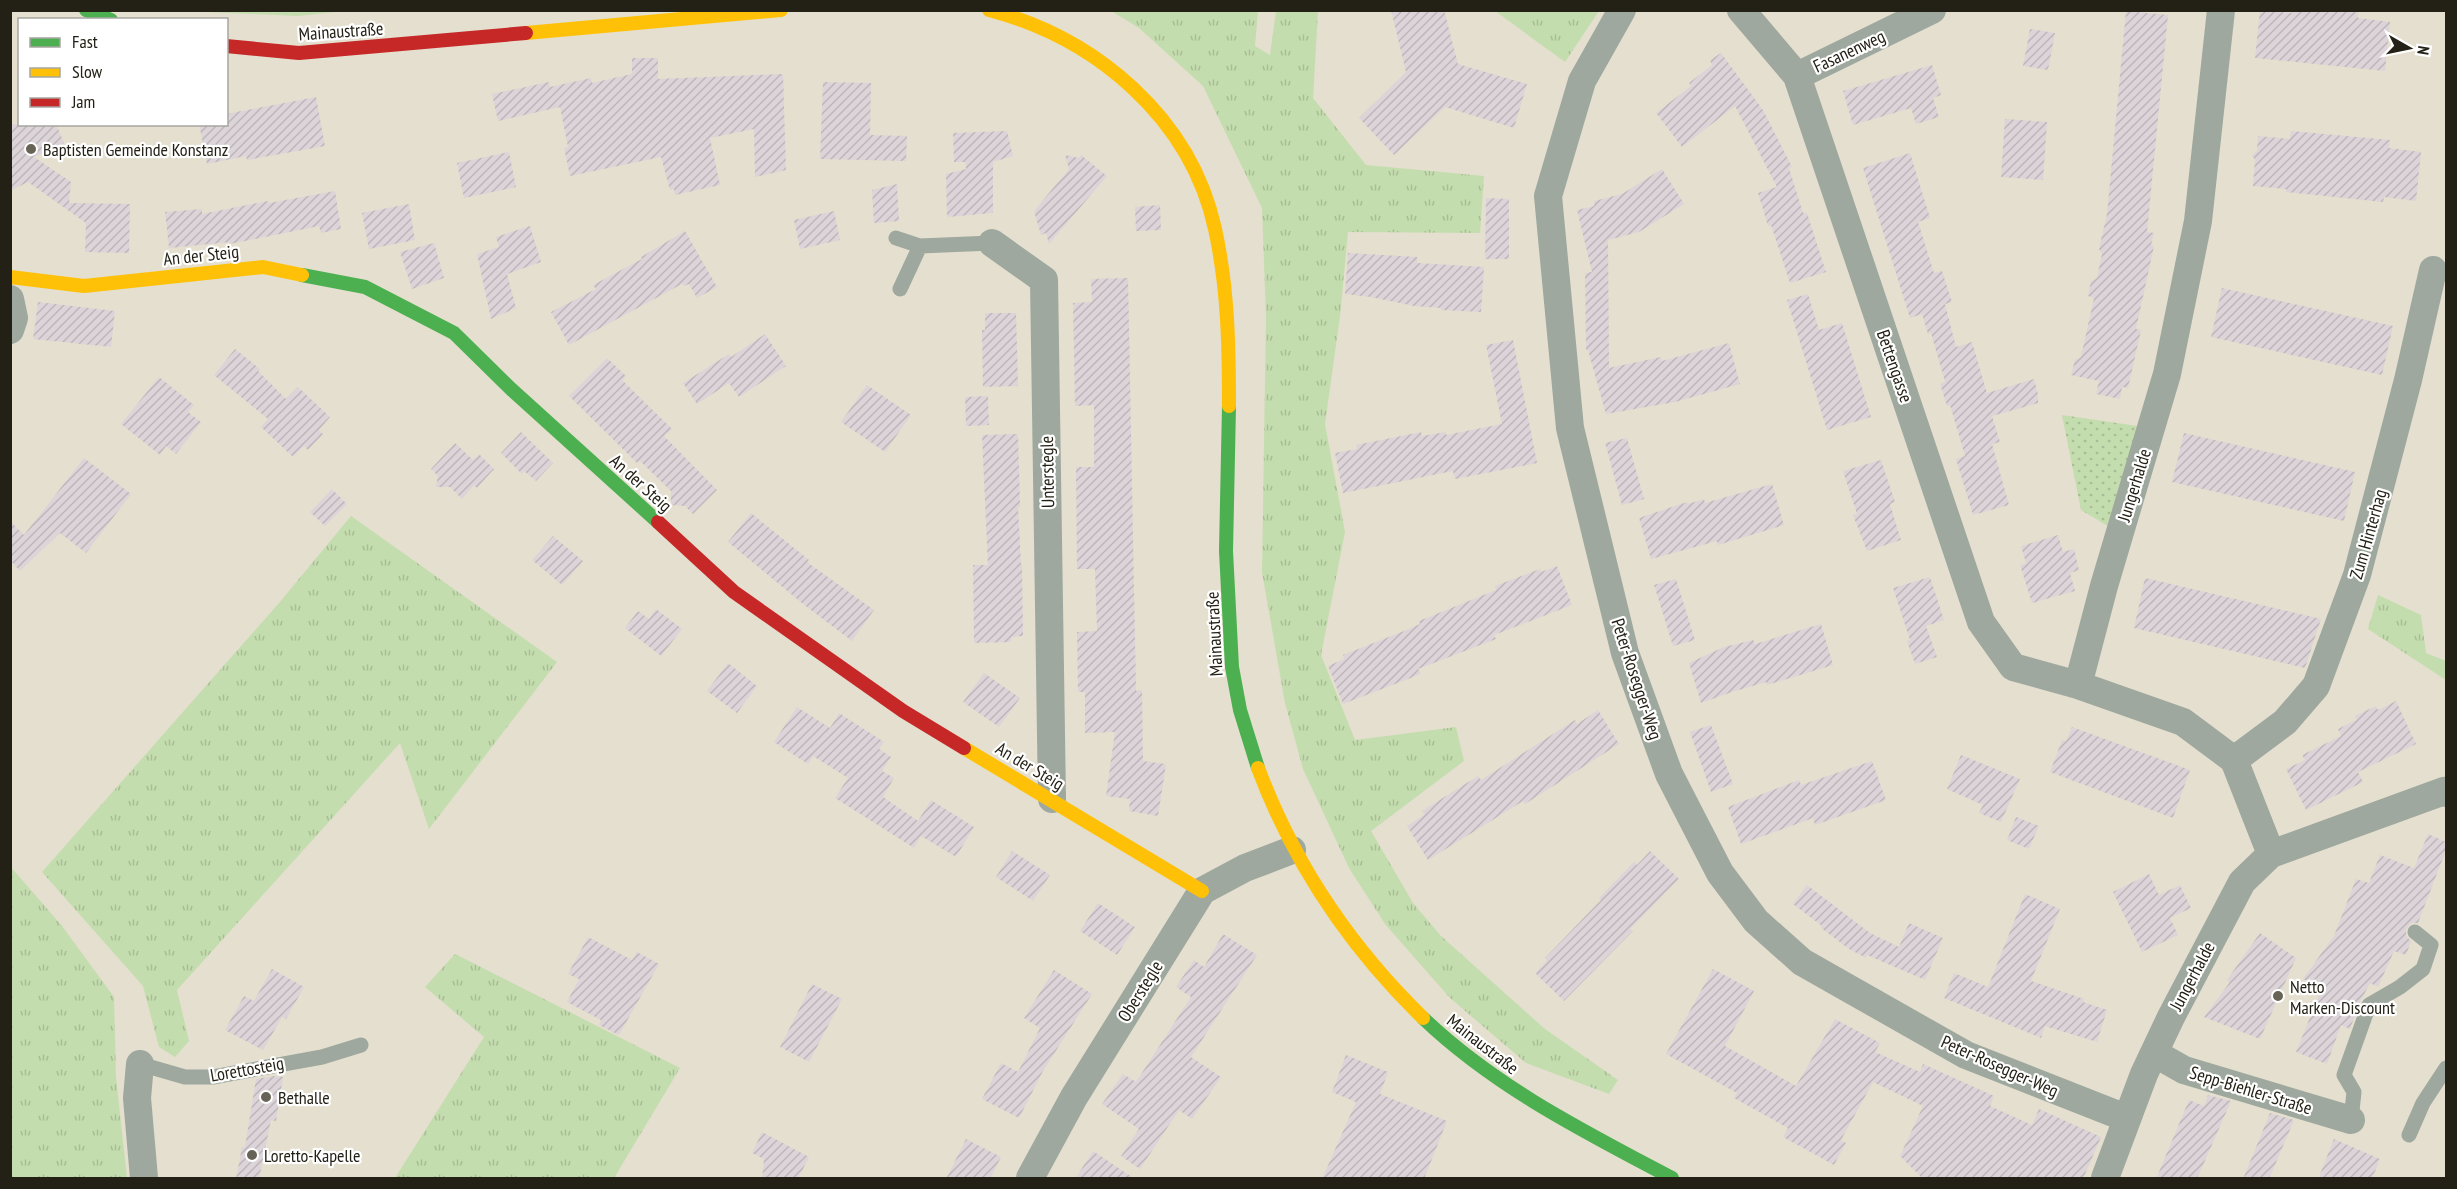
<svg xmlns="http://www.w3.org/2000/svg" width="2457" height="1189" viewBox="0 0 2457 1189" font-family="'PT Sans Narrow',sans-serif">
  <defs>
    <pattern id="grass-tufts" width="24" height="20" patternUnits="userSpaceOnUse" patternTransform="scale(1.5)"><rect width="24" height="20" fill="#c4ddae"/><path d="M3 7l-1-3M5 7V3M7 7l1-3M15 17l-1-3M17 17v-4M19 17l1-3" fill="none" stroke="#a8bd95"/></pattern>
    <pattern id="park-dots" width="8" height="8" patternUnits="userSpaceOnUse" patternTransform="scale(1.5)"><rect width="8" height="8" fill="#c4ddae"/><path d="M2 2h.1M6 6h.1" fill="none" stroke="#a8bd95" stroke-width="1.8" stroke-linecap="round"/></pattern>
    <pattern id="building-hatch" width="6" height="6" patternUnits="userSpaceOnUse" patternTransform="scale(1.5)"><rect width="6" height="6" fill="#dcd4d9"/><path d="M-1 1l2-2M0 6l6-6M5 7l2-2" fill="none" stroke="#bcb6b9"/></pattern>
  </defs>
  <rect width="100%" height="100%" fill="#e4dfce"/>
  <path fill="url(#grass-tufts)" d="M185,11H344L298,16Z
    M1111,11H1258L1255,46L1270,55L1276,11H1318L1313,98L1366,165L1484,176L1480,233L1348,232L1340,316L1325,424L1345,532L1321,655L1355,740L1456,727L1464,761L1371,831L1413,903L1441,936L1545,1029L1618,1080L1609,1094L1526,1063L1450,998L1385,924L1349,868L1303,769L1285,703L1262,572L1266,317L1262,208L1203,86L1139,28Z
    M1495,11H1599L1565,62Z
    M351,516L557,662L429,829L400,743L177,990L189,1041L175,1057L159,1047L143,986L42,872L279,603Z
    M2378,595L2421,615L2426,653L2446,661V680L2368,629Z
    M10,866L62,926L114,997L116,1077L127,1178H11Z
    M455,954L680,1068L614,1178H395L484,1037L425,987Z"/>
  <path fill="url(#park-dots)" d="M2062,415L2144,427L2113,529L2081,510Z"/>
  <path fill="url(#building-hatch)" d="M1391,10H1444L1458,64L1527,84L1514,128L1445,107L1394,155L1359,118L1406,72Z
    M2260,10L2292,13V10H2358V18L2390,22L2385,71L2255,58Z
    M2126,11L2168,15L2147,232L2154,233L2151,245L2154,246L2136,329L2141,330L2128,388L2122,387L2120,399L2096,394L2099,381L2071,375L2075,360L2081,357L2094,298L2088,296L2091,281L2097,278L2102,254L2099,249L2107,214Z
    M2030,29L2055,33L2048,70L2023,66Z
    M1721,53L1763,110L1792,167L1789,168L1802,210L1804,214L1807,213L1826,272L1790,283L1771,225L1768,226L1758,193L1777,187L1735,106L1682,147L1656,113L1691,86L1689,83L1712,65L1710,60Z
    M632,58H658V79L783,74L786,170L755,177L754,129L710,138L720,185L675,195L674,189L670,190L661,157L570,176L564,148L568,147L560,107L498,121L492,94L549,82L550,87L591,78L592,83L632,74Z
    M1932,65L1941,95L1933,98L1939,117L1916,124L1911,108L1853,125L1843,91Z
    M823,82L871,83L870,135L907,136L906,161L820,159Z
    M316,97L325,146L247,160L246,156L207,164L199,124H226V114Z
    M2005,119L2047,122L2043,180L2001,177Z
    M10,124H56L64,143L34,157L71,182L69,203L130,204L129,253L85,252L86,223L28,182L10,191Z
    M1007,131L1013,156L993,162V213L947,217L946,174L966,169L965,162H954L953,133Z
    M2291,131L2390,140L2389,148L2421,152L2416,201L2384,197L2383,202L2286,192V189L2253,186L2255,160L2252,155L2257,151L2258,136L2290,139Z
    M509,152L516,187L464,198L457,163Z
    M1910,153L1930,218L1918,222L1934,273L1942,271L1952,302L1945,304L1956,347L1972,342L1987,393L2034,379L2038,394V403L1992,416L2000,442L1992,444L2009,505L1973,515L1956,459L1965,456L1950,405L1947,406L1940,384L1945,382L1931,333L1928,334L1922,314L1910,318L1863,168Z
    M1065,155L1079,158L1081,155L1107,176L1049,244L1046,233L1041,235L1034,211L1069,169Z
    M1662,169L1684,204L1639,232L1608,240L1609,368L1661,357L1662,361L1729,343L1740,384L1675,402L1606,414L1588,350H1586L1585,273L1592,272L1577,210L1594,206V201L1622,194Z
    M897,184L899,221L874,223L872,190Z
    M335,191L341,229L321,233L319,226L230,244V242L169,248L165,212L202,209V214L268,201L269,203Z
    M1486,198L1509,199V259H1485Z
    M409,204L415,240L369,249L362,213Z
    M1160,205L1161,230L1136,231L1135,207Z
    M834,211L840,240L800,249L794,220Z
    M530,226L541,262L507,274L516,308L491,319L477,254L499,247L496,237Z
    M685,231L717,287L697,298L689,284L684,286L682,284L569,345L551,312L596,289L593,285L642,259L641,257Z
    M434,243L444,278L412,289L400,252Z
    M1348,253L1417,257V263L1484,267L1481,312L1441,310V308L1414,306L1371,297L1345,294Z
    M1128,278L1136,691L1142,690L1143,761L1166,764L1158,816L1129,811L1130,799L1106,796L1115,732L1085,733V692H1078L1077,632L1097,631L1095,569H1077L1076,467H1094V405L1075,406L1073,303L1092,302L1091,279Z
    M2222,288L2393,326L2382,375L2211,337Z
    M1808,294L1819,330L1842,323L1871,417L1827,430L1787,300Z
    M38,302L115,311L111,347L33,339Z
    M985,313H1016L1018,386L983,387L982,330H985Z
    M765,334L786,366L739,397L729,383L697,404L683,383L729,354L731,357Z
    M1513,340L1537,463L1455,479L1453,471L1343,493L1335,453L1357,449L1356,445L1421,432L1422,436L1446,432V435L1502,424L1486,345Z
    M235,349L260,369L258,371L286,399L298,387L330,417L319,430L323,434L308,450L304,446L293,457L261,427L268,419L214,375Z
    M607,358L626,376L622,380L672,429L664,436L717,490L693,514L685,506L671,505V491L640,461L637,463L569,396Z
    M159,377L194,405L188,412L201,422L176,454L166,446L160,455L121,424Z
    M867,385L911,415L885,452L841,422Z
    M988,396L989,425L966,426L965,397Z
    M521,432L553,463L536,481L524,471L522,474L501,453Z
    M2184,433L2355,472L2344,521L2172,482Z
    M1018,434L1020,507H1018L1021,564H1022L1023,636L1011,637V642L974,643L973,565H988L982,435Z
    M1627,438L1644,499L1622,505L1605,443Z
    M455,443L473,460L479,454L494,469L477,488L474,485L462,499L450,487H436L438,476L431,469Z
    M84,458L131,494L86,553L60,533L20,571L10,560V521L24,535Z
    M1881,460L1895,502L1890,504L1901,540L1867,551L1853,515L1857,514L1843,471Z
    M1772,484L1784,525L1718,545L1717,541L1651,559L1639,518L1687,502L1688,504L1704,499L1705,503Z
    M332,489L347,504L325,526L310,512Z
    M751,513L809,560L807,562L874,610L852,641L803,604L728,542Z
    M2058,535L2063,552L2074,549L2079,570L2070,573L2075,591L2032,603L2020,565L2026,563L2021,546Z
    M553,536L583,561L562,585L532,560Z
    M1557,566L1572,605L1494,635L1496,639L1418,669L1421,674L1343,704L1328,666L1344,659L1343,655L1404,631L1420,624L1419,621L1496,590L1495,586L1540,569L1541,572Z
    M1930,577L1944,620L1926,626L1937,657L1915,664L1907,641L1910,640L1893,588Z
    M2145,578L2321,619L2305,668L2134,628Z
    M1676,579L1695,640L1673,646L1654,585Z
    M656,609L682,629L661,656L625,628L638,611L649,619Z
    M1821,624L1833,665L1767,685L1766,682L1732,692L1701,703L1689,663L1724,647L1753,640L1755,644Z
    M728,663L757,686L737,713L707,691Z
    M984,673L1020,698L999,727L963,702Z
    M2396,701L2416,744L2358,772L2363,782L2306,810L2286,769L2305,760L2302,755L2341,736L2338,729L2356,720L2355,716L2376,706L2378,710Z
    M797,707L830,728L839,713L884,742L879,749L891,757L882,771L894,778L883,797L918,821L931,800L974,827L956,857L921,836L914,848L835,798L848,778L813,756L808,764L774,742Z
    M1598,710L1619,744L1525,804L1523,801L1428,860L1407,826L1424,815L1422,811L1478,776L1481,780L1575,720L1577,724Z
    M1711,725L1733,784L1711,792L1690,732Z
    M2072,727L2190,770L2173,818L2050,772L2062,740L2066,741Z
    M1961,755L2020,779L2001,822L1979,813L1983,805L1947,789Z
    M1872,761L1886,800L1815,825L1813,818L1741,844L1728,807L1799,780L1801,785Z
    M2016,817L2039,826L2029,849L2007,840Z
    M2428,834L2446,842V850L2418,923H2411L2406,930V936L2411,941L2406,955L2394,951L2378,987L2370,983L2360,1002L2350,1029L2341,1025L2327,1064L2296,1052L2322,988L2303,979L2334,936L2356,879L2369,883L2380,855L2414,868Z
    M1012,851L1050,875L1033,901L996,877Z
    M1650,851L1679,879L1630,929L1633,931L1564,1001L1535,973L1547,961L1545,958L1601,900L1599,898L1634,862L1637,865Z
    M2149,874L2159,895L2180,885L2191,908L2170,918L2178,935L2142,952L2113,892Z
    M1807,885L1870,933L1899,947L1909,923L1943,938L1925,980L1867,955L1866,958L1849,949L1821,928L1822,926L1793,904Z
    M2025,894L2060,909L2031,981L2084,999L2083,1002L2107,1010L2097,1042L2045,1026L2041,1038L1944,998L1954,973L1988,987Z
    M1098,903L1135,927L1117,955L1080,931Z
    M2260,933L2296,958L2260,1039L2204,1017L2230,982L2227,980Z
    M1223,934L1257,955L1191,1057L1221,1077L1192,1119L1179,1110L1140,1169L1121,1156L1139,1129L1102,1104L1123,1074L1136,1082L1191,997L1176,987L1194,960L1204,967Z
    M588,937L632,960L637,952L659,964L619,1035L599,1025L601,1020L567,1002L579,979L568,974Z
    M272,969L304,987L286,1019L282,1017L263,1050L225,1030L244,996L254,1001Z
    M1713,969L1754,991L1725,1046L1796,1086L1835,1019L1880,1043L1875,1052L1920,1072L1923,1064L1994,1096L1990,1106L2032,1125L2039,1109L2101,1137L2083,1179H1923L1900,1156L1923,1106L1873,1082L1841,1140L1846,1143L1834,1165L1783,1137L1788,1128L1734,1098L1737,1093L1666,1054Z
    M1054,970L1092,994L1043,1071L1019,1118L982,1099L1001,1063L1018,1072L1040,1028L1024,1018Z
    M812,984L842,999L809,1062L780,1047Z
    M1346,1055L1388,1072L1380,1094L1447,1121L1424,1179H1322L1356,1102L1332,1092Z
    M275,1076L283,1077L276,1121L271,1120L259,1179H236L242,1147H245L256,1079Z
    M2208,1095L2231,1101L2197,1179H2156L2189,1100L2204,1106Z
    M2270,1113L2294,1120L2269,1179H2243Z
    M762,1132L809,1157L798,1179H762L764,1159L752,1153Z
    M966,1139L1001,1157L990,1179H946Z
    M2334,1139L2380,1159L2372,1179H2318Z
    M1093,1151L1135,1179H1075Z"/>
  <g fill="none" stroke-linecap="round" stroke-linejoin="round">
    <path stroke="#9ea89e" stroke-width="15" d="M896,238L920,246L992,243
      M900,289L920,246
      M140,1064L185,1077H213L322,1057L361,1045
      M2351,1120L2354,1092L2344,1075L2369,1005L2400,987L2423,969L2431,945L2415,932
      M2409,1135L2423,1103L2446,1068"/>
    <path stroke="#9ea89e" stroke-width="28" d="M1622,10L1582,81L1548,196L1570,428L1625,653L1669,774L1720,873L1756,921L1802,962L1966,1055L2126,1118
      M1741,10L1797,76L1981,622L2013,667L2078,685
      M2221,10L2198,221L2167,374L2104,586L2078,685L2183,722L2234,760L2271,854
      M1797,76L1932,10
      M992,243L1044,280L1052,799
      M10,299L14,318L10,330
      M2234,760L2285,722L2316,686L2357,575L2408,380L2433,270
      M2154,1053L2184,1070L2351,1120
      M140,1064L137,1098L144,1178
      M1030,1178L1074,1097L1202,891L1245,868L1292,850
      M2105,1178L2144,1074L2171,1017L2242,882L2271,854L2444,791L2446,793"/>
    <path stroke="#4caf50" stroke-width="14" d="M86,10L111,20
      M302,275L365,287L454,333L511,389L658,522
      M1229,406L1226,551L1232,667L1240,710L1258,768
      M1423,1018C1495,1087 1585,1132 1672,1178"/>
    <path stroke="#ffc107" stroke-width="14" d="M989,10C1096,38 1191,118 1215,229C1228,288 1229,346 1229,406
      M526,33L781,10
      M10,277L84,286L263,267L302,275
      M964,748L1202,891
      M1258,768C1294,864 1350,947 1423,1018"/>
    <path stroke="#c62828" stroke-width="14" d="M226,46L299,53L526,33
      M658,522L734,592L903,711L964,748"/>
  </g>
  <g fill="#676356" stroke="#fff" stroke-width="2">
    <circle cx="31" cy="149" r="6"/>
    <circle cx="2278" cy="996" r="6"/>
    <circle cx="266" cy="1097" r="6"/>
    <circle cx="252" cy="1155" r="6"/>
  </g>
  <g text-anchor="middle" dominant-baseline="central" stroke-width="4.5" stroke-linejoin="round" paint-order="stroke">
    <g font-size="18" fill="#232015" stroke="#fff">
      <text transform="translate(341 31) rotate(-4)">Mainaustraße</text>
      <text transform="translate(1849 51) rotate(-25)">Fasanenweg</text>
      <text transform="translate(201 255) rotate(-6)">An der Steig</text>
      <text transform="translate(1895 366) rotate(71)">Bettengasse</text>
      <text transform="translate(1047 472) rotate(-91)">Unterstegle</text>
      <text transform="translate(641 483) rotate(42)">An der Steig</text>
      <text transform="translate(2134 485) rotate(-73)">Jungerhalde</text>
      <text transform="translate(2368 534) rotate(-74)">Zum Hinterhag</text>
      <text transform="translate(1214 634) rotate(-93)">Mainaustraße</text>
      <text transform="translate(1637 679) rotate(72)">Peter-Rosegger-Weg</text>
      <text transform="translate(1030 766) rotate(31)">An der Steig</text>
      <text transform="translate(2192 976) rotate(-62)">Jungerhalde</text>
      <text transform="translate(1140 991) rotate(-58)">Oberstegle</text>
      <text transform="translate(1483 1044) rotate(38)">Mainaustraße</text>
      <text transform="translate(2000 1066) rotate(24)">Peter-Rosegger-Weg</text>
      <text transform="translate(247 1069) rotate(-10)">Lorettosteig</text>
      <text transform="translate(2251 1090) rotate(17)">Sepp-Biehler-Straße</text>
    </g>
    <g font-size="18" fill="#232015" stroke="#fff" text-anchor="start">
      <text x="43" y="149">Baptisten Gemeinde Konstanz</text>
      <text x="2290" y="986">Netto<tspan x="2290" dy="21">Marken-Discount</tspan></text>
      <text x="278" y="1097">Bethalle</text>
      <text x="264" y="1155">Loretto-Kapelle</text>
    </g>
  </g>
  <rect width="2457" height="1189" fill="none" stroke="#232015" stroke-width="24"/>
  <rect x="18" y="18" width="210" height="108" fill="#ffffff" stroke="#a7a6a1" stroke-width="1.5"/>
  <rect x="30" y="38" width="30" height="9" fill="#4caf50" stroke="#a7a6a1" stroke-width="1.5"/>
  <text x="72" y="48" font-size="18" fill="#232015">Fast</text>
  <rect x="30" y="68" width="30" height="9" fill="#ffc107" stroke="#a7a6a1" stroke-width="1.5"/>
  <text x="72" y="78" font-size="18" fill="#232015">Slow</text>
  <rect x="30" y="98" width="30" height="9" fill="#c62828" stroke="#a7a6a1" stroke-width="1.5"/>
  <text x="72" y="108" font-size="18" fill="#232015">Jam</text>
  <g transform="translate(2409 48) rotate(99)" stroke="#ffffff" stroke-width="4.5" paint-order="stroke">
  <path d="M0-4.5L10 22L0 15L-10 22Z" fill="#232015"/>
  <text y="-9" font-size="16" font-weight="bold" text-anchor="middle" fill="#232015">N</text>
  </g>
</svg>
